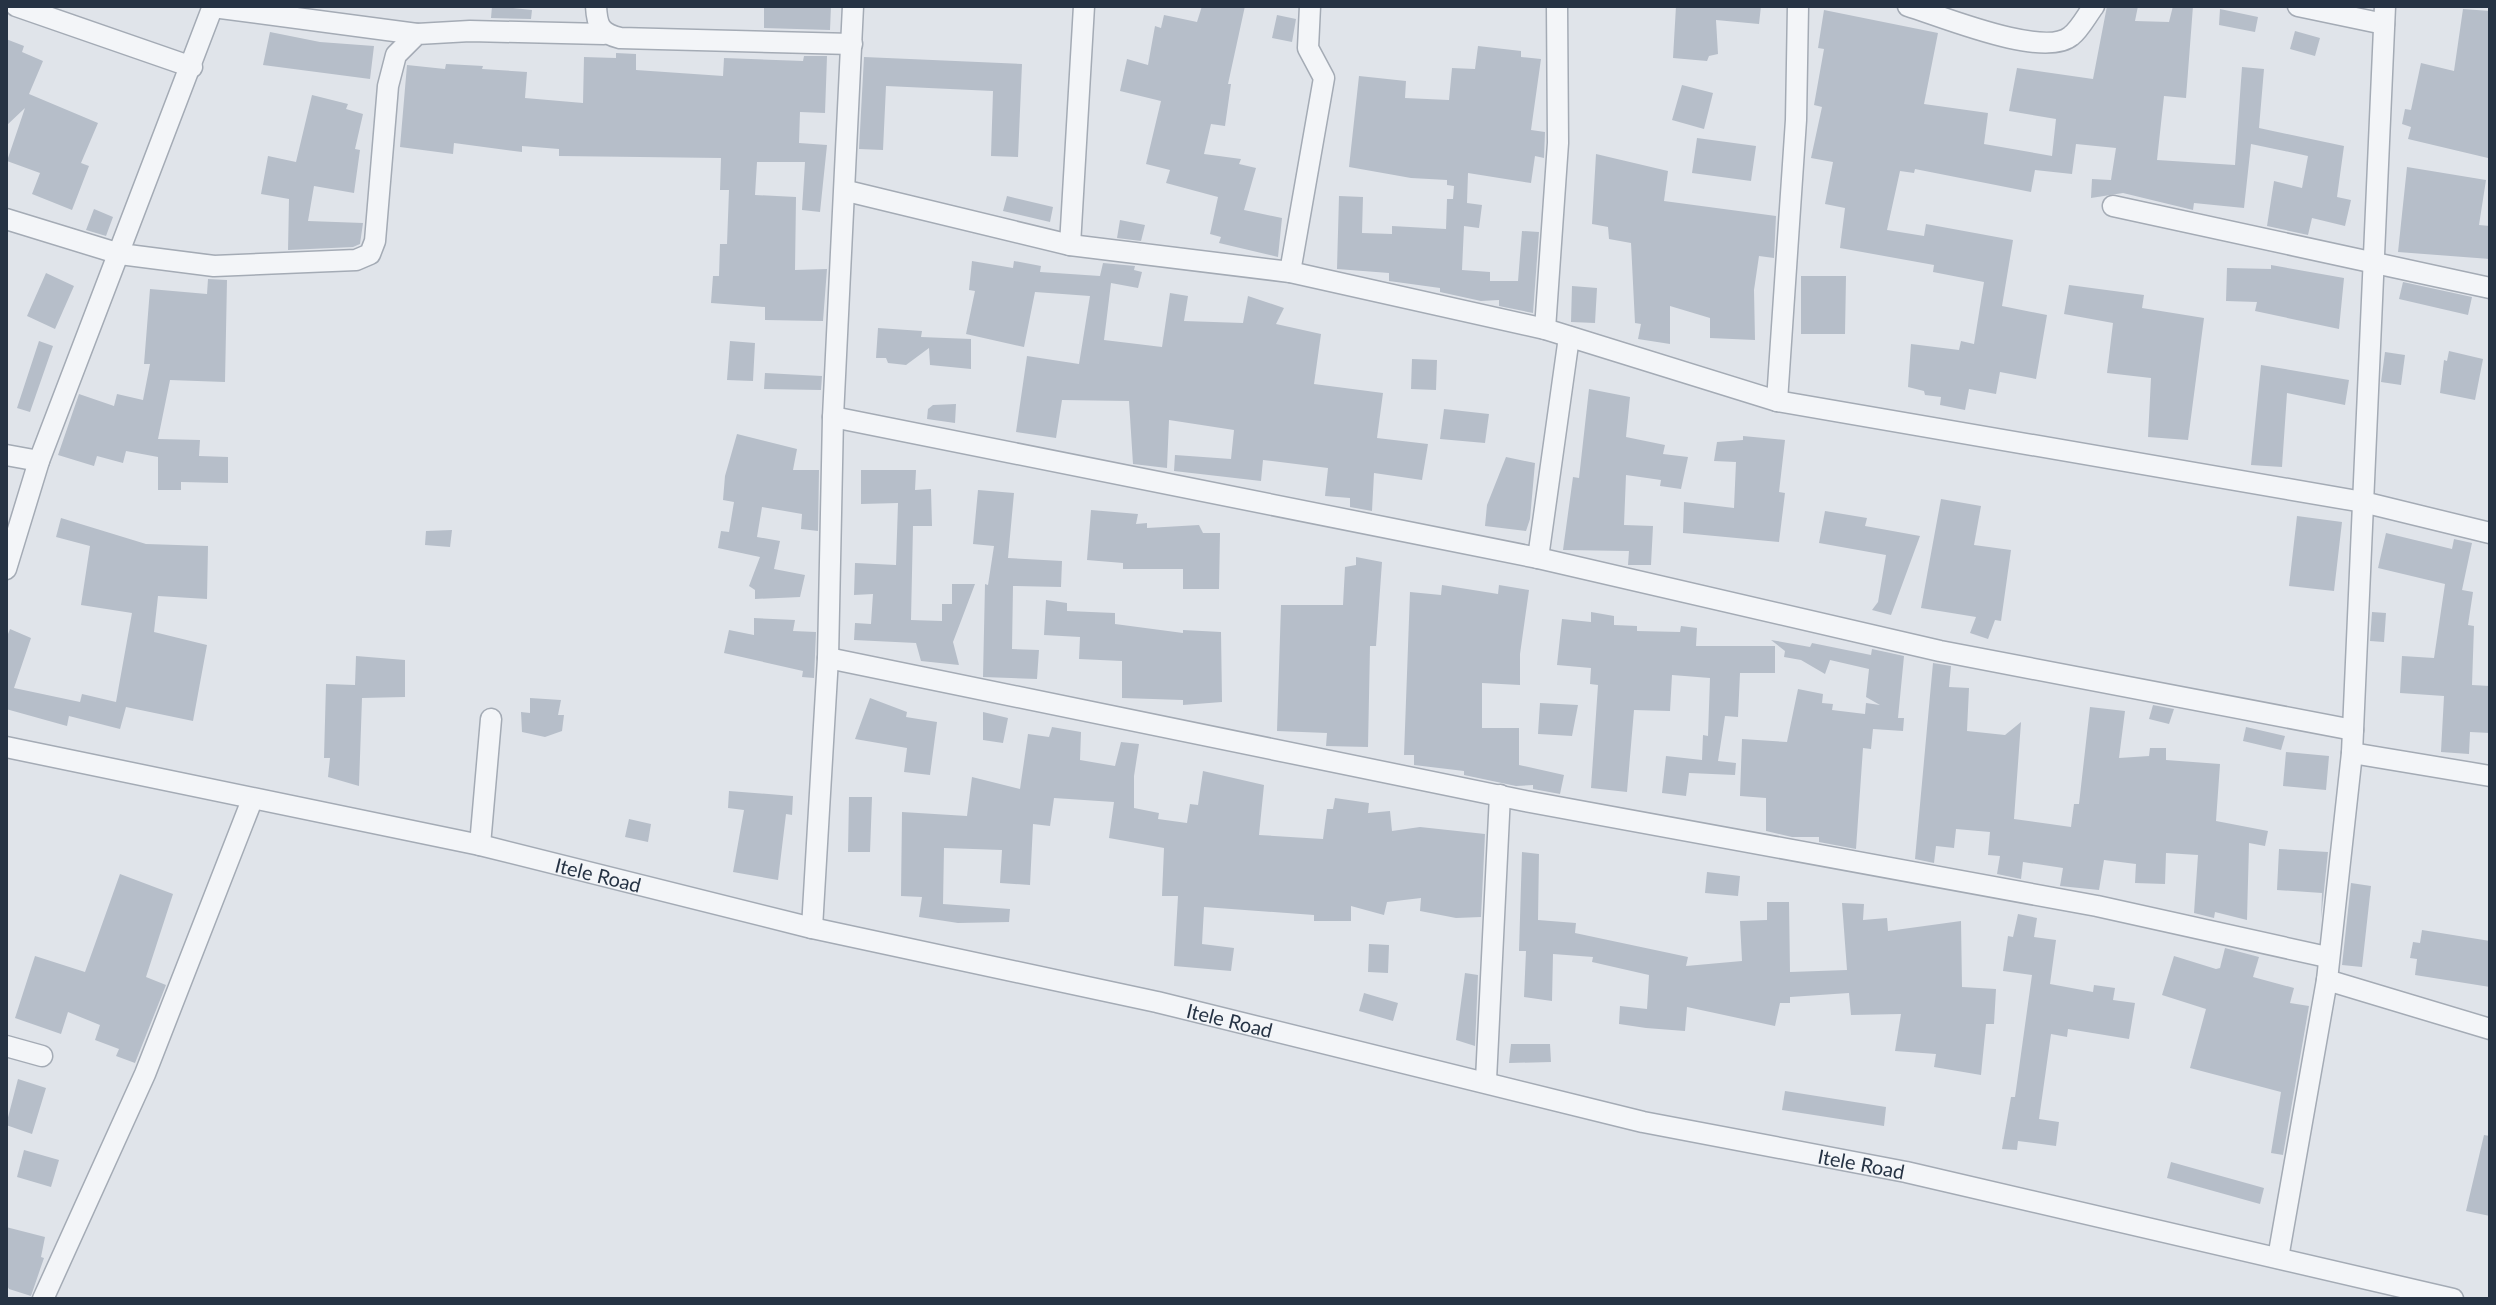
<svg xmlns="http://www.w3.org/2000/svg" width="2496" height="1305" viewBox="0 0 2496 1305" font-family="Lato,sans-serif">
  <rect width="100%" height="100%" fill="#e0e4ea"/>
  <path fill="#b6bec9" d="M492,6L532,10L531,19L491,18Z
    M764,6H831L830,30L764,28Z
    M1202,6H1245L1228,84H1231L1225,126L1211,124L1204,154L1241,159L1239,164L1256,168L1244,210L1282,218L1278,257L1219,243L1221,237L1210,234L1218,197L1166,183L1170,170L1146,164L1161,101L1120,91L1127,59L1148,65L1155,26L1161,28L1164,15L1197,22Z
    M1676,6H1761L1759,24L1716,20L1718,54L1709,56L1707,61L1673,58Z
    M2107,6H2138L2135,21L2169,22L2173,6H2193L2186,98L2164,96L2157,160L2235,165L2242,67L2264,69L2259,128L2344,146L2337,197L2351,200L2345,226L2312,218L2308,235L2267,226L2274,181L2302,188L2308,156L2251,144L2244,208L2194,203L2193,210L2123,193L2091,198L2092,179L2111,180L2116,148L2076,144L2072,174L2035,170L2031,192L1915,169L1914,173L1900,171L1887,230L1924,236L1926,224L2013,240L2002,306L2047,315L2036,379L2000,372L1996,394L1969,389L1965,410L1940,405L1941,397L1925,395L1924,391L1908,387L1911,344L1959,350L1961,341L1974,344L1984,282L1933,272L1934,265L1840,248L1845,208L1825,204L1833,162L1811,158L1822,107L1814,105L1824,49L1818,48L1824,10L1938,33L1924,104L1988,113L1984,144L2052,156L2056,119L2009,111L2017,68L2093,79Z
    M2220,9L2258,17L2255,32L2219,25Z
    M2463,9L2490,11L2488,158L2408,139L2411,127L2402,124L2405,109L2411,110L2421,63L2454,71Z
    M1277,15L1296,19L1292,42L1272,38Z
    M2295,31L2320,38L2315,56L2290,49Z
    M270,32L320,42L374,46L370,79L263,65Z
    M6,39L24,46L22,52L43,61L29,94L98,123L81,163L89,166L72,210L32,194L40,173L7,161L25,108L6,126Z
    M1478,46L1521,51V57L1541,59L1531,130L1545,132L1544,158L1535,156L1531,183L1468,173L1467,203L1482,205L1479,228L1464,226L1462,270L1490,272V281H1518L1522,231L1539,232L1533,313L1499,306V300L1481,301L1440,292V288L1389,281V273L1337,269L1339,196L1363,197L1362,233L1392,234V226L1446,229L1447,199H1453L1454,186L1447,185V180L1411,178L1349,167L1359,76L1406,81L1405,98L1449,100L1452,68L1475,69Z
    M616,53L636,54V70L723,76L724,58L803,61L804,56H827L825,113L800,112L799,143L827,145L820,212L802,210L805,162H757L755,195L796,197L795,270L827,269L823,321L765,320V307L711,303L713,276H719L720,244H727L729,190H720L721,158L559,156V149L522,146V152L454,143L453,154L400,147L407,65L445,69L446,64L483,66L482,69L527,72L525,98L583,103L584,57L616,58Z
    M864,57L1022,64L1018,157L991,156L993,91L886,86L883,150L859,149Z
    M1682,85L1713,93L1704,129L1672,120Z
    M312,95L348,104L346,109L363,114L355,149L360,150L354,193L314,186L308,221L363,223L360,244L353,247L288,250L289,199L261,194L268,156L296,162Z
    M1697,138L1756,146L1751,181L1692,173Z
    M1596,154L1668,171L1664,201L1776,216L1774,258L1759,256L1754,290L1755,340L1710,338V318L1670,306V344L1638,339L1641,324L1635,323L1631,243L1609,239L1608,227L1592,224Z
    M2407,167L2486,180L2479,225L2490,226V259L2398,252Z
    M1007,196L1053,207L1050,222L1003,211Z
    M94,209L113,217L106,236L86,230Z
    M1120,220L1145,225L1141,241L1117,238Z
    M972,261L1013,268L1014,261L1041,266L1040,272L1100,276L1103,263L1135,266L1134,270L1142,272L1138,288L1111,283L1104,340L1162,347L1170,293L1188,296L1184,321L1243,323L1248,296L1284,308L1276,324L1321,334L1314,384L1383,393L1377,438L1428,444L1422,480L1374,473L1372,511L1350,507V498L1325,496L1328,468L1263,460L1261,481L1174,471L1175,455L1231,459L1234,430L1169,420L1167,468L1133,464L1129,401L1062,400L1056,438L1016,432L1027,356L1079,364L1090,296L1035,292L1024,347L966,334L975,291L969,290Z
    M2271,265L2344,278L2339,329L2255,311L2257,302L2226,301L2227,268L2271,269Z
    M46,273L74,286L55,329L27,316Z
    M1801,276H1846L1845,334H1801Z
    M208,279L227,280L225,382L170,380L158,439L200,440L199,456L228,457V483L181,482V490H158V457L126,451L123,463L97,456L94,466L58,455L79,394L114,406L117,394L143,400L150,364H144L150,289L207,294Z
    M2403,282L2472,297L2468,315L2399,299Z
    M2069,285L2144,295L2142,308L2204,318L2188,440L2148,437L2151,378L2107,373L2113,323L2064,314Z
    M1572,286L1597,288L1595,323L1571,322Z
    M878,328L922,331L921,337L971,339V369L930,365L929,348L906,365L888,363L886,358H876Z
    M39,341L53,346L30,412L17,408Z
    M730,341L755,343L753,381L727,380Z
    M2449,351L2483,359L2475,400L2440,393L2444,360L2447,361Z
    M2385,352L2405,355L2401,385L2381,382Z
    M1412,359L1437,360L1436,390L1411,389Z
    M2261,365L2349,380L2345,405L2287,393L2282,467L2251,465Z
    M765,373L822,376L821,390L764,389Z
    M1589,389L1630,397L1626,437L1665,445L1663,454L1688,457L1681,489L1660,486L1661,480L1626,475L1624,525L1653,526L1651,565H1628L1629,551L1563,550L1573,477L1579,478Z
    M956,404L955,423L927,419L928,409L933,405Z
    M1444,409L1489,414L1485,443L1440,439Z
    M737,434L797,449L793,470H819L818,531L801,529L802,514L762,507L757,537L780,541L774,569L805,575L800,597L755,599V590L749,586L760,557L718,548L721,531L729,532L734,502L723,500L725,476Z
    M1743,436L1785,440L1779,492L1785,493L1779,542L1683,533L1684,502L1734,508L1736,462L1714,461L1717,442L1743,440Z
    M1506,457L1535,463L1530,519L1526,531L1485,526L1487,505Z
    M861,470H916L915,490L931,489L932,526H913L911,620L942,621V604H952V584H975L953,642L959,665L921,661L916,643L854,640L855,623L871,624L873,594L854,595L855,563L896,565L898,503L861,504Z
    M978,490L1014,493L1008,558L1062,561L1061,587L1013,586L1012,649L1039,650L1037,679L983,677L985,584L988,585L994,546L973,544Z
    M1941,499L1981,506L1974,545L2011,550L2001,621L1995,620L1988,639L1970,633L1976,617L1921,608Z
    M1091,510L1138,514L1136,524L1147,523V528L1199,525L1203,533H1220L1219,589H1183V569H1123V563L1087,560Z
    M1825,511L1867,518L1865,526L1920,536L1891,615L1872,610L1878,602L1886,555L1819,543Z
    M2297,516L2342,522L2334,591L2289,586Z
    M61,518L146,544L208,546L207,599L158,596L154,632L207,645L193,721L126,707L120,729L69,716L67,726L6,709V639L10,629L31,638L14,688L80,702L82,694L116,702L132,613L81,605L90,546L56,537Z
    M452,530L450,547L425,545L426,531Z
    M2386,533L2452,549L2454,539L2472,543L2462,590L2473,592L2468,625L2474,626L2472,685L2490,686V733L2470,732L2469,754L2441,752L2444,696L2400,693L2402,656L2434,658L2445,584L2378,568Z
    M1356,557L1382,562L1376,646H1370L1368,747L1326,746L1327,733L1277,731L1281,605H1343L1345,567L1356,565Z
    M1442,585L1498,594L1499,585L1529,590L1520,654V685L1482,683V728H1519V765L1564,775L1560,794L1533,789V785L1516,786L1464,775V771L1414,765V755H1404L1410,592L1441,595Z
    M1046,600L1067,603V611L1115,613V624L1183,633V630L1221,632L1222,702L1183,705V700L1122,698V661L1079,659L1080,637L1044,635Z
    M1591,612L1614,616V625L1637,626V631L1680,632L1681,626L1697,628L1696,646H1775V673H1740L1738,717L1725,716L1718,761L1736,763L1735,775L1689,773L1686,796L1662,793L1666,756L1702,760L1703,735L1708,736L1710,678L1672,675L1670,711L1634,710L1627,792L1591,788L1598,685L1590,684L1591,668L1557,665L1562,619L1591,622Z
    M2372,612L2386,613L2384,642L2370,641Z
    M754,618L795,620L793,631L816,632L814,678L802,677L803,671L724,653L729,630L754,635Z
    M1771,640L1810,647L1812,643L1871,655L1872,649L1904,656L1898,718H1904L1903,731L1873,729L1871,749L1863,748L1856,849L1819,842V837H1792L1766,831V798L1740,796L1742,739L1787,742L1798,689L1823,694L1822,703L1833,704L1832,710L1865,714L1866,703L1880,705L1866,697L1869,669L1830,660L1825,674L1801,660L1784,657L1785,651Z
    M356,656L405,660V697L362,698L359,786L328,777L330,758H324L326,684L355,685Z
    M1933,663L1951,666L1949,687L1969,688L1967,731L2005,735L2021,722L2014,819L2071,827L2074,804H2079L2090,707L2125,711L2119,758L2149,756L2150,748H2166V760L2220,764L2216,821L2268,831L2265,846L2249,843L2247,920L2215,912L2214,918L2194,913L2198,855L2166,853L2165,884L2135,883L2136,864L2104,860L2099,890L2060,886L2063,868L2023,862L2021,879L1997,874L2000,856L1988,855L1990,832L1956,829L1954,848L1936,846L1934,863L1915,859Z
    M530,698L561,700L558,715H564L562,731L545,737L522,732L521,712L530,713Z
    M870,698L907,712L906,717L937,722L930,775L904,772L907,748L855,739Z
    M1540,703L1578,705L1572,736L1538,734Z
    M2153,705L2174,709L2169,724L2149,719Z
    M983,712L1008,718L1003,743L983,740Z
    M1052,727L1081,732L1080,760L1115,766L1121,742L1139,744L1134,776V808L1159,813L1158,819L1187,823L1190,804L1198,805L1203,771L1264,785L1259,835L1323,839L1327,809H1333L1335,798L1369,803L1368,813L1390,811L1392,831L1420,827L1485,834L1481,917L1456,918L1420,911L1421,898L1387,902L1384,915L1351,906V921H1314V915L1204,907L1202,944L1234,948L1231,971L1174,966L1178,896H1162L1164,848L1109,838L1114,802L1054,798L1050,826L1033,824L1030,885L1000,883L1002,850L944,848L943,904L1010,909L1009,922L958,923L919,917L922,897L901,896L902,812L967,816L972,777L1020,789L1028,734L1049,737Z
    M2246,727L2285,736L2281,750L2243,741Z
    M2286,752L2329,756L2326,790L2283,786Z
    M729,791L793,796L792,815L786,814L778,880L733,872L744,810L728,808Z
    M849,797H872L870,852H848Z
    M629,819L651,824L648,842L625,837Z
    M2279,849L2328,852L2321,919L2322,893L2277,890Z
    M1522,852L1539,854L1538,920L1576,923L1575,933L1688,957L1686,966L1742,961L1740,921L1767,920V902H1789L1790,972L1847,970L1842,903L1864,904L1863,920L1887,918L1888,931L1961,921L1962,987L1996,989L1994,1024H1986L1981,1075L1934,1067L1936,1054L1895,1051L1901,1014L1851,1015L1849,993L1790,997V1003H1780L1775,1026L1687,1007L1685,1031L1646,1028L1619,1024L1620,1006L1647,1009L1649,975L1592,962L1593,957L1553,954L1552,1001L1524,997L1526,951H1519Z
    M1707,872L1740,876L1738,896L1705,893Z
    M120,874L173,894L146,977L166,985L135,1063L116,1056L119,1049L95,1040L100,1025L68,1012L61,1034L15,1018L35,956L85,972Z
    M2351,883L2371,886L2362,967L2342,965Z
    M2018,914L2037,918L2034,937L2056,940L2050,984L2093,992L2094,985L2115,988L2113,1000L2135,1003L2129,1039L2068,1029L2067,1037L2051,1034L2039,1119L2059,1122L2056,1146L2018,1141L2017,1150L2002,1149L2011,1097H2015L2032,975L2003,971L2008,936L2013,937Z
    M2422,930L2490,941V987L2415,975L2417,959L2410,958L2413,942L2420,943Z
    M1369,944L1389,945L1388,973L1368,972Z
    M2225,948L2259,957L2253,977L2294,988L2290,1003L2309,1006L2283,1155L2271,1153L2281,1092L2190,1068L2206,1009L2162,995L2174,956L2216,969L2220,968Z
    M1465,973L1478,975L1475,1046L1456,1040Z
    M1364,993L1398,1003L1393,1021L1359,1011Z
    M1511,1044H1550L1551,1062L1509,1063Z
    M18,1079L46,1088L32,1134L6,1125Z
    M1785,1091L1886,1107L1884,1126L1782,1110Z
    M2484,1135L2490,1136V1216L2466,1211Z
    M24,1150L59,1160L51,1187L17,1177Z
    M2171,1162L2264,1188L2260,1204L2167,1178Z
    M6,1227L45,1237L41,1257L44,1258L31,1296L9,1289L6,1284Z"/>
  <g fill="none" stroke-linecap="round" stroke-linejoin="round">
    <g stroke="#a4abb5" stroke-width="23">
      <g id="street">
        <path d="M16,6L192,67"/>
        <path d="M596,6C597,26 600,33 620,38L852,44"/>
        <path d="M1908,6C1941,16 2044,59 2071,36C2080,29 2087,15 2094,6"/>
        <path d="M2298,6L2384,24"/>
        <path d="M213,7L417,34"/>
        <path d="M847,191L1070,245L1290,272L1545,329L1777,401L2363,502L2490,533"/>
        <path d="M2113,206L2490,288"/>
        <path d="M6,219L120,254L214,266L356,260L370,254L375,241L388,86L396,55L417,34L470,31L604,34"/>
        <path d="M1070,245L1084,6"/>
        <path d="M1290,272L1324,78L1308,48L1310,6"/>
        <path d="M1545,329L1558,143L1557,6"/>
        <path d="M1777,401L1796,120L1798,6"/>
        <path d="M833,417L1538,558L1940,651L2353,730"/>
        <path d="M6,455L39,461"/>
        <path d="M1538,558L1569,337"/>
        <path d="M6,569L39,461L213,6"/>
        <path d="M828,658L1525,801L2097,906L2327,957"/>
        <path id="s1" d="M6,747L480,845L812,928L1157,1002L1643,1122L1906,1172L2453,1299"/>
        <path d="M2352,753L2490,776"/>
        <path d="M480,845L491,719"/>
        <path d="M812,928L828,658L833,417L853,6"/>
        <path d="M2327,980L2490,1029"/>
        <path d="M6,1046L42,1056"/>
        <path d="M1486,1080L1500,795"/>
        <path d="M2278,1258L2327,980L2352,753L2385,6"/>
        <path d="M43,1299L145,1074L252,800"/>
      </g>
    </g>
    <use href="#street" stroke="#f3f5f8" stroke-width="20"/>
  </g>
  <g text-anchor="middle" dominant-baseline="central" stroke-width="6" stroke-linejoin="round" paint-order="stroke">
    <g font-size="20" fill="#263344" stroke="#eff3f8">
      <text stroke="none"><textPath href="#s1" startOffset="606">Itele Road</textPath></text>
      <text stroke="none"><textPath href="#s1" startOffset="1254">Itele Road</textPath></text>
      <text stroke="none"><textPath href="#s1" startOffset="1902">Itele Road</textPath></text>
    </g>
  </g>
  <rect width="2496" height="1305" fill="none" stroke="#263344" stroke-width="16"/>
</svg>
